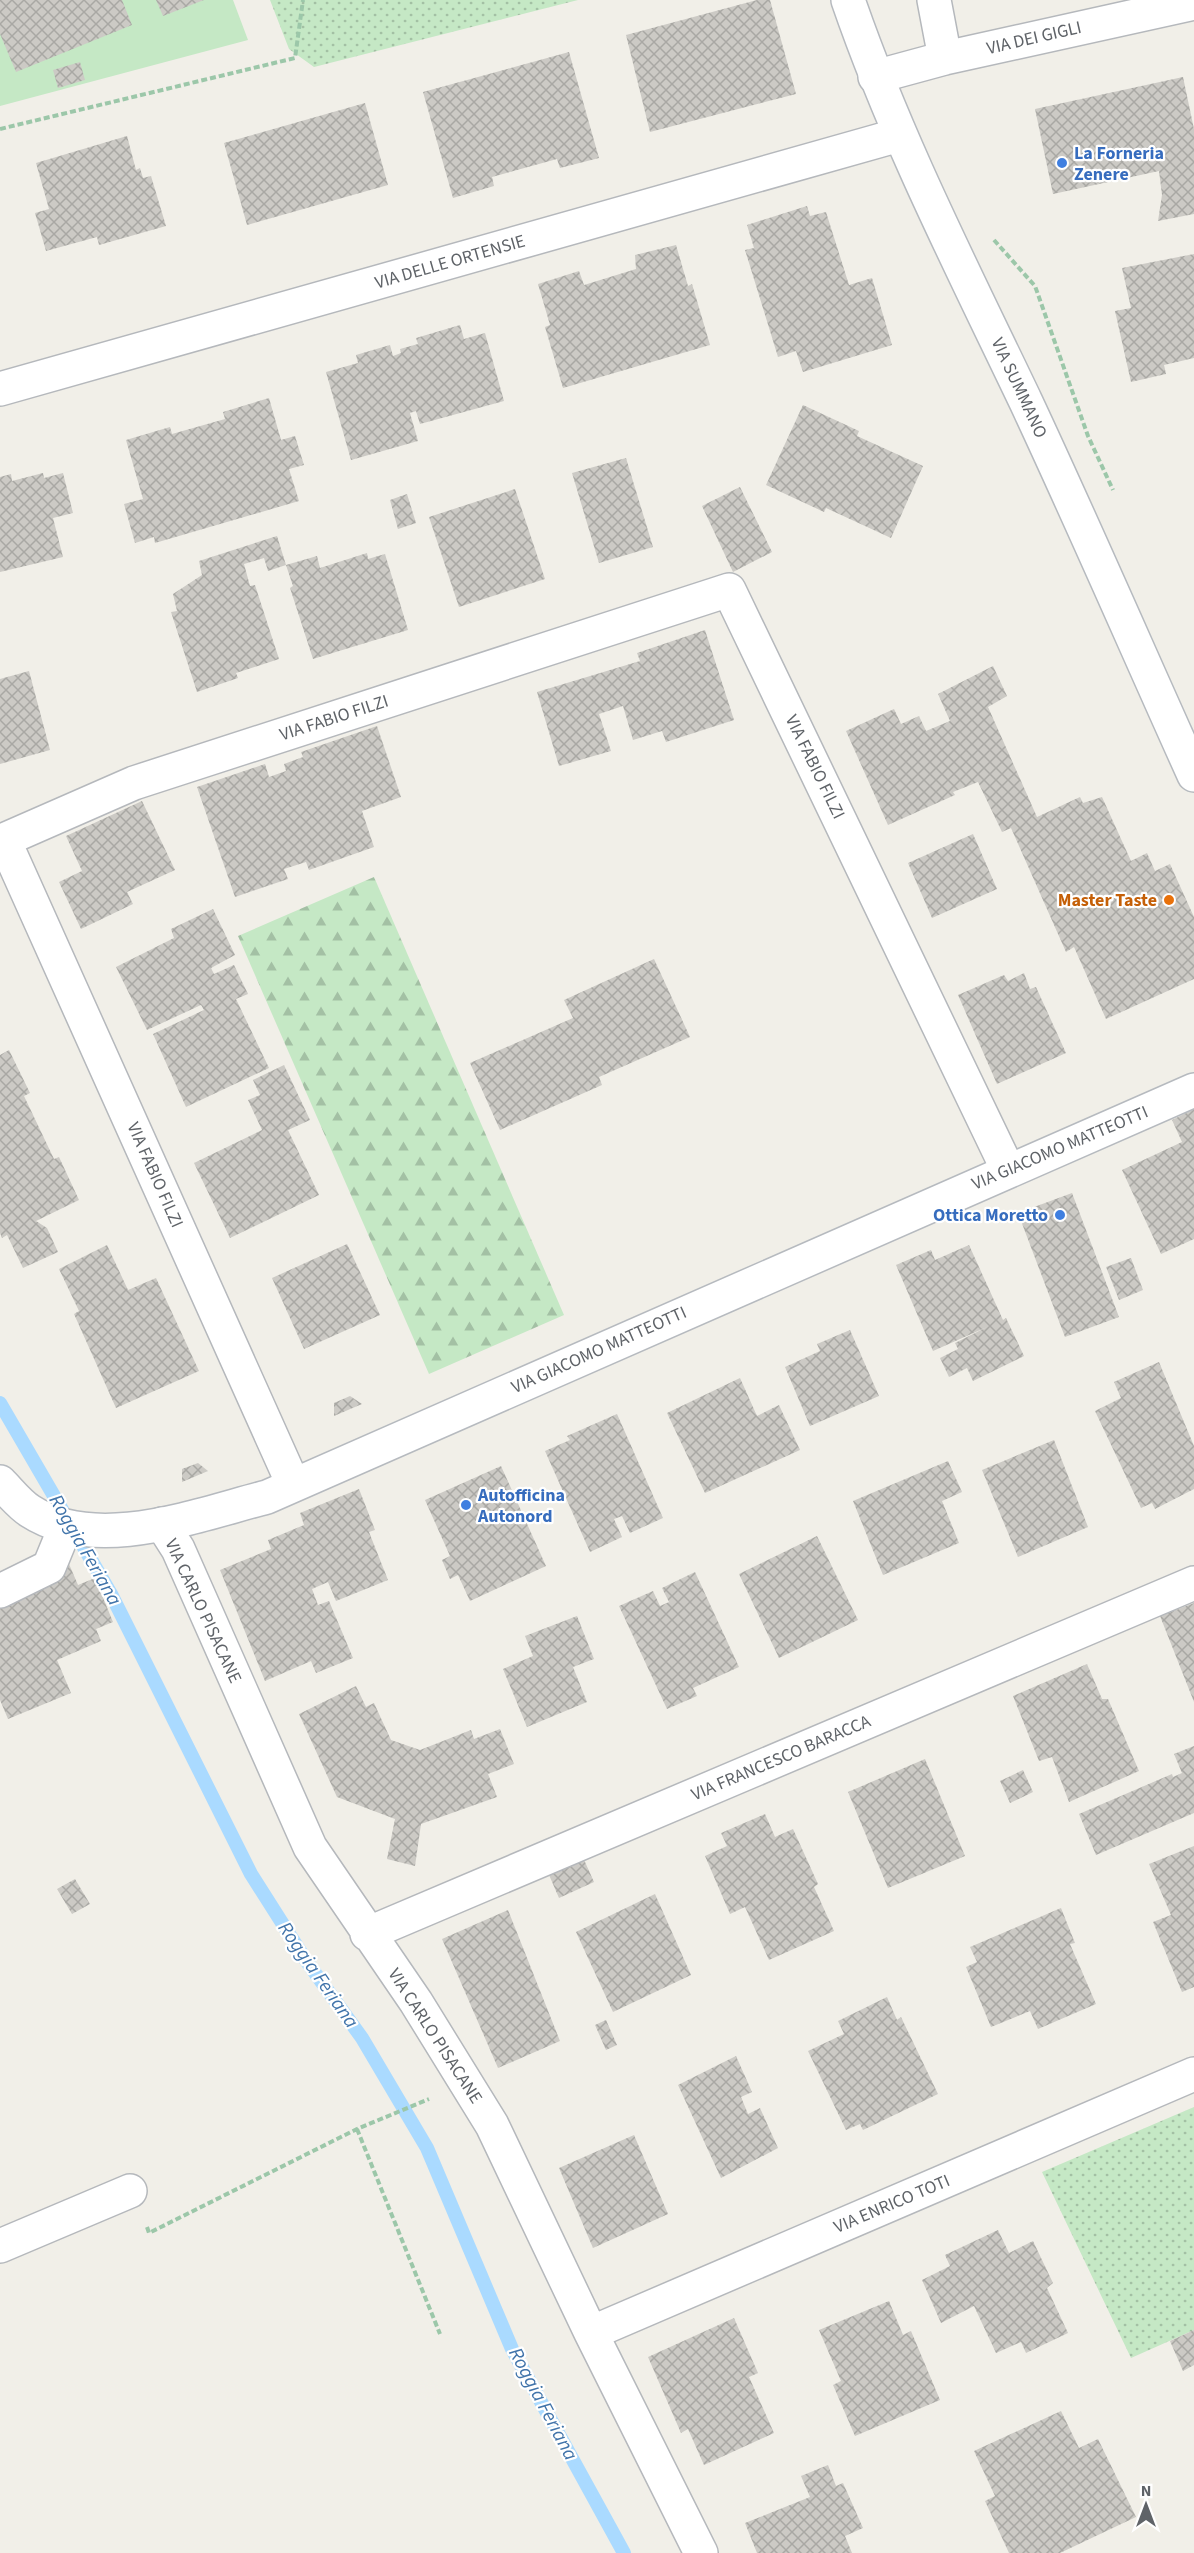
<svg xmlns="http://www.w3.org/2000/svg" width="1194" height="2553" viewBox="0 0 1194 2553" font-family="'Source Sans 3',sans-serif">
  <defs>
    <pattern id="forest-firs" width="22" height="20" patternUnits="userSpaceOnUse" patternTransform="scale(1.5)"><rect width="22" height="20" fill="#c5e8c5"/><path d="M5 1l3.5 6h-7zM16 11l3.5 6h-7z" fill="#a3c0a4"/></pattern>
    <pattern id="park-dots" width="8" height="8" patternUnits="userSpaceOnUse" patternTransform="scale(1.5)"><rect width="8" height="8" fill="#c5e8c5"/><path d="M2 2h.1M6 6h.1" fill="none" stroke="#a3c0a4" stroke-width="1.8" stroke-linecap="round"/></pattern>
    <pattern id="building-cross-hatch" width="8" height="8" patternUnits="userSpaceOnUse" patternTransform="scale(1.5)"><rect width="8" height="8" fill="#cccac5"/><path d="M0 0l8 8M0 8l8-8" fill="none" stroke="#a9a8a4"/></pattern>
  </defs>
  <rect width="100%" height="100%" fill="#f1efe8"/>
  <path fill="#c5e8c5" d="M0,0H233L248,40L0,106Z"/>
  <path fill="url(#forest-firs)" d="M374,877L564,1315L429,1374L238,936Z"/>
  <path fill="url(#park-dots)" d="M270,0H578L314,67L289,49Z
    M1194,2107V2330L1131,2358L1042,2172Z"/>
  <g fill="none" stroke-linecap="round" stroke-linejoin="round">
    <path stroke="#aadaff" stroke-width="14" d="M0,1403L111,1594L251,1874L305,1959L362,2038L427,2148L512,2349L624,2553"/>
  </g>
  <path fill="url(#building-cross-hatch)" d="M0,0H122L132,25L16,72L0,34Z
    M156,0H204L163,16Z
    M757,0H770L796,94L650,132L626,35Z
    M569,52L599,158L560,168L557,159L492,177L494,186L453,198L423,92Z
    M80,62L85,80L58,88L53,70Z
    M1183,77L1194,129V214L1158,221L1162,195L1159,171L1053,194L1035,109Z
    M365,103L388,185L247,225L224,143Z
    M127,136L136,170L140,168L143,178L151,176L166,226L99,245L97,237L46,251L35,213L49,209L36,163Z
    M807,206L810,216L826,212L849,285L872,278L892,345L803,372L796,351L778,357L745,250L754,248L747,225Z
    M676,245L688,286L692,284L710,345L563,388L545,327L550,325L538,284L579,271L584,285L636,269L635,255Z
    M1194,254V358L1164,365L1166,374L1131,382L1115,311L1131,308L1122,268Z
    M460,325L464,339L485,333L504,401L420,424L416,411L410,413L418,441L351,460L326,372L358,363L356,355L390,345L393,356L401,353L400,349L418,344L416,338Z
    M269,398L281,440L295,436L304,465L289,469L299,501L155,543L154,537L135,543L124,504L143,499L126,440L170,427L172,434L225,419L223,412Z
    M803,405L859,431L857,436L923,466L891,538L826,508L824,512L766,485Z
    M626,458L653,547L599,563L572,473Z
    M43,473L44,478L63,473L73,513L53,518L63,557L0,572V477L11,474L12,481Z
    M740,487L772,552L733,572L702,506Z
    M515,489L545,579L459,607L429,517Z
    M407,494L416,523L398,529L390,500Z
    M277,536L286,565L268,571L264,558L244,564L250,586L255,585L279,659L236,673L238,678L197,692L171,612L177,611L173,594L202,575L199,561Z
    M367,553L368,559L385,554L408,630L313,659L290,588L293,586L286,565L317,556L320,568Z
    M705,630L734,720L666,742L662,731L633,740L623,706L599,714L611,751L559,766L537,692L640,661L637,653Z
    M993,666L1007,696L988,707L1037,817L1080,797L1083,803L1102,797L1131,861L1147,853L1155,871L1170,864L1194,917V979L1106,1019L1074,947L1066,952L1011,828L1002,832L978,782L953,792L955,795L888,825L846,731L894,709L901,724L919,716L926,731L950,721L938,694Z
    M29,671L50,750L0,764V679Z
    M377,726L401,797L362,811L374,847L309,870L306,862L284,869L288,879L235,897L197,787L265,764L269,777L286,771L284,764L303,757L301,752Z
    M142,801L175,870L127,892L133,904L81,929L59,882L82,871L66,836Z
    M973,834L997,889L932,918L908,863Z
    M213,909L235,955L211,968L214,974L234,965L248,994L236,999L269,1068L186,1107L153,1034L204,1010L201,1005L147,1030L116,967L174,938L171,929Z
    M654,959L690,1037L599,1077L602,1085L500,1130L470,1063L573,1018L564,1000Z
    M1024,973L1030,989L1036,987L1066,1053L997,1084L958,995L1004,975L1008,981Z
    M9,1050L30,1093L24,1096L54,1159L59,1157L79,1200L36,1221L47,1228L58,1252L23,1268L7,1235L2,1238L0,1233V1055Z
    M284,1065L310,1120L288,1130L319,1195L230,1238L194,1163L262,1130L248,1100L260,1095L253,1080Z
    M1194,1109V1239L1161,1254L1122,1170L1182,1142L1172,1120Z
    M1072,1193L1119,1317L1065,1337L1018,1213Z
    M347,1244L380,1315L304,1349L272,1278Z
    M107,1245L128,1290L156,1278L199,1371L116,1408L74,1314L79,1311L59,1269Z
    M969,1245L1003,1320L1006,1318L1024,1356L973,1381L967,1368L949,1377L940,1358L958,1349L955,1343L987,1327L933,1351L896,1265L931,1250L935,1260Z
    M1131,1258L1143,1290L1119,1300L1106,1267Z
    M850,1330L879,1396L810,1426L785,1367L820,1351L817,1344Z
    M1159,1362L1194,1446V1489L1155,1509L1152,1503L1141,1508L1095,1411L1121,1398L1114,1382Z
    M740,1378L757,1416L779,1405L800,1450L705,1493L667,1413Z
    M350,1396L362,1404L334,1416V1403Z
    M617,1414L663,1518L630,1533L622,1516L614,1519L622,1537L590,1552L545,1451L570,1440L567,1436Z
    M1054,1440L1088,1527L1018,1557L982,1470Z
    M948,1461L962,1492L942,1501L959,1543L883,1575L853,1501Z
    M198,1463L208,1471L182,1482V1469Z
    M501,1466L546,1566L470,1601L458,1575L450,1579L442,1560L450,1556L425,1500Z
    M359,1489L375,1530L369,1532L388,1580L336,1601L328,1582L312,1589L318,1605L329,1601L353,1658L316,1673L311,1661L265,1681L220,1570L271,1549L268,1540L304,1525L300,1513Z
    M817,1536L858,1620L779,1658L739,1574Z
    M69,1564L78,1585L95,1578L113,1622L96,1629L101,1641L57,1660L71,1693L8,1719L0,1700V1594Z
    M695,1572L739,1667L693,1688L697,1696L667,1709L619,1606L653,1591L660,1606L669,1602L662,1588Z
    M1194,1603V1702L1160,1616Z
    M577,1616L594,1659L573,1667L587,1702L527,1727L503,1669L533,1656L525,1636Z
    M1087,1664L1102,1699H1108L1139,1771L1069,1802L1052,1757L1039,1761L1013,1696Z
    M356,1686L366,1707L374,1703L391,1740L420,1750L471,1730L474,1739L500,1729L514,1764L488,1774L497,1797L421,1824L415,1866L387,1859L395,1819L337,1797L299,1714Z
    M1194,1746V1813L1096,1855L1079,1814L1172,1774L1173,1777L1182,1773L1174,1754Z
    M925,1759L965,1856L888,1888L848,1792Z
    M1023,1770L1033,1792L1010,1803L1000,1781Z
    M765,1814L775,1837L793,1829L818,1884L814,1887L834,1931L769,1960L745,1907L730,1914L705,1856L727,1846L721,1833Z
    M1194,1846V1987L1182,1992L1153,1922L1171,1915L1149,1864Z
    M581,1853L594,1882L559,1898L546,1868Z
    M75,1879L90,1904L72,1914L57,1889Z
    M655,1894L691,1975L613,2012L576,1932Z
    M1061,1908L1075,1943L1070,1944L1096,2004L1038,2029L1030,2011L991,2027L966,1967L977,1962L970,1947Z
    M508,1910L560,2041L498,2068L442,1939Z
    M887,1997L897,2020L901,2017L938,2094L863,2130L860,2124L846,2130L808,2051L844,2034L838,2021Z
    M606,2020L617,2045L606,2050L595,2025Z
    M736,2056L752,2092L741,2097L748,2114L760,2108L778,2148L721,2178L678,2085Z
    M634,2135L668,2214L593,2248L559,2168Z
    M998,2230L1009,2253L1033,2241L1053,2283L1047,2288L1068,2333L1026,2353L1021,2342L996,2353L974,2306L941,2323L922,2280L950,2266L945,2255Z
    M889,2301L903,2335L911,2331L940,2400L855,2436L833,2385L841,2381L819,2330Z
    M734,2318L758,2373L749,2377L774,2433L704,2465L688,2429L681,2433L648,2357Z
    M1194,2330V2365L1183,2371L1170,2341Z
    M1061,2411L1079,2448L1098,2439L1136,2517L1060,2553H1009L985,2501L995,2496L974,2451Z
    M828,2465L836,2486L843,2483L863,2528L845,2536L852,2553H757L745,2523L810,2497L801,2476Z"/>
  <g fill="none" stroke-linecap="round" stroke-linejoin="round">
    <g stroke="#b5b8bc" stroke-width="36">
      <path id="street" d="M934,0L945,58
        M875,77L945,58L1194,3
        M0,389L899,135
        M293,1484L4,840L134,783L729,590L1008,1170
        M162,1524L178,1549L310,1847L416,2002L492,2125L591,2333L701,2553
        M0,1591L49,1567L65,1528
        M367,1934L1194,1583
        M0,2246L130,2191
        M591,2333L1194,2074"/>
    </g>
    <g stroke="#b6babf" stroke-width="36">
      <path id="secondary" d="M848,0C896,139 963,270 1026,402C1084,526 1138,651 1194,775
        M0,1482C9,1491 19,1504 30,1511C96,1554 197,1515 267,1497L1194,1090"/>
    </g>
    <path stroke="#9cc7a9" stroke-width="4" stroke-dasharray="6 3" stroke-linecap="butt" d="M0,129L295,58L303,0
      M994,240L1035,286L1088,436L1113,490
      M357,2129L440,2334
      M147,2227L149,2233L357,2129L429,2099"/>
    <use href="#street" stroke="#fff" stroke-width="33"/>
    <use href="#secondary" stroke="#fff" stroke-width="33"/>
  </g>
  <g fill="#3f7fe0" stroke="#fff" stroke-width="2">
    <circle cx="1062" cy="163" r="6"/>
    <circle cx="1060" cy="1215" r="6"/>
    <circle cx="466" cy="1505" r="6"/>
  </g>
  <circle fill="#e8710a" stroke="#fff" stroke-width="2" cx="1169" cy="900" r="6"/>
  <g text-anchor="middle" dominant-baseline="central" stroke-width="4.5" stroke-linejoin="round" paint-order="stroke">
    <g font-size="18" fill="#5f6368" stroke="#fff">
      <text transform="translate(1034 38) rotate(-13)">VIA DEI GIGLI</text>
      <text transform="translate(450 262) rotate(-16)">VIA DELLE ORTENSIE</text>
      <text transform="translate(1019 388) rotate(65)">VIA SUMMANO</text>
      <text transform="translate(334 718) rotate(-18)">VIA FABIO FILZI</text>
      <text transform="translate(815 767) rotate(64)">VIA FABIO FILZI</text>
      <text transform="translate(1060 1148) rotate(-23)">VIA GIACOMO MATTEOTTI</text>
      <text transform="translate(155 1175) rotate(66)">VIA FABIO FILZI</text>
      <text transform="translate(599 1350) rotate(-24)">VIA GIACOMO MATTEOTTI</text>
      <text transform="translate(203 1611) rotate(65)">VIA CARLO PISACANE</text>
      <text transform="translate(781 1758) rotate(-23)">VIA FRANCESCO BARACCA</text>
      <text transform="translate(435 2036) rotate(57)">VIA CARLO PISACANE</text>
      <text transform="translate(892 2204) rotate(-23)">VIA ENRICO TOTI</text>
    </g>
    <g font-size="18" font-weight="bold" fill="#366cbe" stroke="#fff" text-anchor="start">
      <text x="1074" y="153">La Forneria<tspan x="1074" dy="21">Zenere</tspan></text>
      <text x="1048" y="1215" text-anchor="end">Ottica Moretto</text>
      <text x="478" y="1495">Autofficina<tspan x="478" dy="21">Autonord</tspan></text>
    </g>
    <g font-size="18" font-weight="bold" fill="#c56008" stroke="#fff" text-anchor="end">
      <text x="1157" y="900">Master Taste</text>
    </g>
    <g font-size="20" font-style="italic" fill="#4174aa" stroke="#fff">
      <text transform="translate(85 1550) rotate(60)">Roggia Feriana</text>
      <text transform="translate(318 1975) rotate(55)">Roggia Feriana</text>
      <text transform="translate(543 2404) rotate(62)">Roggia Feriana</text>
    </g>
  </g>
  <g transform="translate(1146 2505)" stroke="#ffffff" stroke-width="4.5" paint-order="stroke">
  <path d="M0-4.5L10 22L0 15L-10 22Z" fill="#5f6368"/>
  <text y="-9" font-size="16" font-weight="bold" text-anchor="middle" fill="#5f6368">N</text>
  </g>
</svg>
